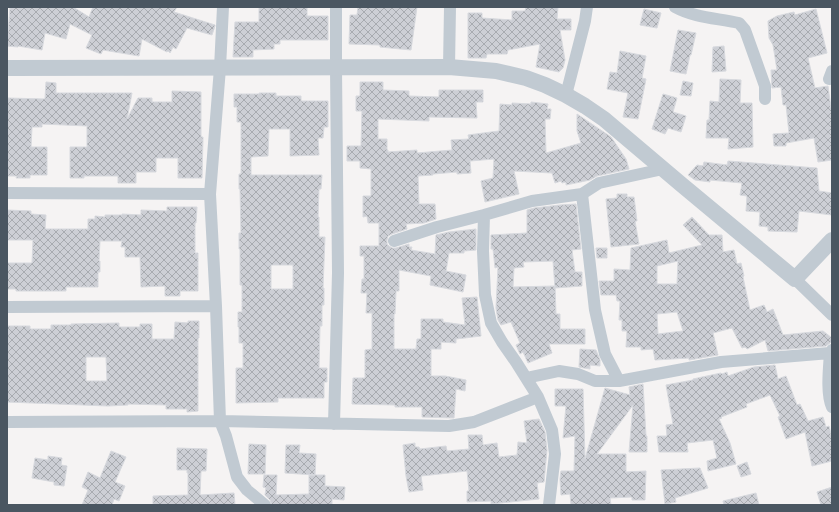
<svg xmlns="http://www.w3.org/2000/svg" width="839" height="512" viewBox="0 0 839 512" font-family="Cabin,sans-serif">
  <defs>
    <pattern id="building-cross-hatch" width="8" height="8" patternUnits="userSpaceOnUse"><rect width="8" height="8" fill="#cdcfd5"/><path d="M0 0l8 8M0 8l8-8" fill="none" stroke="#a8abb0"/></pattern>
  </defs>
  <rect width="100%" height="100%" fill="#f5f3f3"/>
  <path fill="url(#building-cross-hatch)" stroke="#d7d9de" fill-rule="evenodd" d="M10,7H73L89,17L93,7H177L174,12L215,25V26L212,35L187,28L176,49L173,47L170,53L168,51L167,52L142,39L139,56L103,50L101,54L86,48L92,35L70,24L66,39L45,33L42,50L18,46V47L7,46Z
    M259,7H307V16H328V40H280V44H274V49L253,50V57H233L235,22H259Z
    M358,7H417L411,50L380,47V45L349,44L350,15H357Z
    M526,7H558L557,19H571V30H560L565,60L563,68L559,72L536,67L540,44L508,50L507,54H487L486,58H468V13H482V18L512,20V11H525Z
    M644,9L661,13L657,28L640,25Z
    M816,9L827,53L808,58L815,88L828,86L831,108H832V160L818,162L814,138L786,143V146H774L773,134L789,133L786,105H783L781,87L772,88L771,70H777L773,45L769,38L768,21L777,16L794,12L795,15Z
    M678,30L696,33L691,55H690L686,74L670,71Z
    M724,46L726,71L712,72L713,47Z
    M620,51L646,56L642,78L646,79L638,119L623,117L628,93L607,89L610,72L617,73Z
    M720,79L741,80L740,103H752L753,147L728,149L729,138H706L707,120H709L710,101L719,102Z
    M683,81L693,83L691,96L680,95Z
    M46,82L56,83V93H132L127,119L138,98H152V102H172V91L201,92V137H203L202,178H178V158H156V172H136V183H118V176H84V178H70V147H87V126L42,124V127H32L31,147H47V175H30V178H16L17,176H7V98L45,99Z
    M360,82H383V90L409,91V96L439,97V90H483V102H476L477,118L429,117V121L378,119V139H387V150H388V152L417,150V153L452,150L451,140L469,139L468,135L499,131L500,104L512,105V103L531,104V102L548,104L547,109H551L550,119H545L546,153L581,143L577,131V114L611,137L626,159L629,169L597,176L590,180L566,185V182L562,183L561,181L555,183L552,173L514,171L519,194L485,202L481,181L493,178L494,159L470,161L471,173L457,174V172L433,174V175L418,176L419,204H435L436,219L424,223L406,224L407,229L392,234L388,236L387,240V244L389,246L392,248H396L409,244V247H412L411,250L435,254L436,235L449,232L476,229V250L464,251V253H449L446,271L466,275L463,292L430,285L431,276L399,270V291H396L395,314H394V349H416L417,339H421V319H443V322L465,325L462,298L477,297L481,336L456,339V343L441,342V349H431V376H445L466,380L465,391L456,389L454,418L422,417V407H395V405L352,404L353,378H365V350L372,349V313H366L367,293H361L362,279H364V256H360V246H379V223H368L367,216L363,217V196H371V169L360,168V161H347V146H361L362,111H356V96H360Z
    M259,93H276V96H301V101H328V127H324L323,138H318L319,155L290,156V129H269L268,156L251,157V175H322L321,189H319L318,217H319V237H325L323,288H324V305H322V326H320L319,368H327V382H324V398H278V402L236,403V368H243V343H239V327H238V312H242V285H240V249H239V233H241L240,189H239V174H241V122H237V107H234V94H259ZM271,265H293V289H271Z
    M663,94L677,98L673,112L686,116L681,132L668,128L665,134L652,129Z
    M728,161L817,168L819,191L832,193V215L799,211L797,232L768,231V227L759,226L760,212L746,211L747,196L740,195L742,183L710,180V182L695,180L688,175L697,165L703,166L704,162L727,165Z
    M617,194H627V197H634L637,221H635L639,244L611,247L606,199L617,198Z
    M576,204L581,249L572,250L575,272H582V286L555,288L553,261L523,262L524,267L514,268L513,287L555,286L556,314H560V329H585V344H549L552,353L528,363L523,352L520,354L516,345L520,343L511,322L501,325L498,320L496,308L498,267L495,268L493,249H491V235L527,233V210L534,208L560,205Z
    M167,207H197L196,223H195V253H198V291H180V296H165V286L141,287L140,257H125V247H121L122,241H100L99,261H100V272H98V287H66V291H16V289H7V263H32L33,240H7V210L31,211V214L46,215L45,229H88V219H95V216L105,217V215H122V214L141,215V210L167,211Z
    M692,217L709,235H722L723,252L734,250L737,264L741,263L744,276L743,277L750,310L764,305L767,312L773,309L783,335L823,331L832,338V341L830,343L826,346L768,351L765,340L747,349L745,347L742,348L732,328L713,333L718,355L689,360V358L655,360L653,349L641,350V347H626L627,331H622V320H619L620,301H617L616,295H601L599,281H614V269L630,270L631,248L667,240L669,253L702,245L683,225ZM678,261L677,284H657V266ZM677,312L683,331L658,334L657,314Z
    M596,248H607V258H597Z
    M188,321H199V338H198V411L187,412V409H166V405L128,404V405L108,406L7,402V326H30V329H51V325H71V324L119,323V327H140V324H152V339H174L175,322L188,323ZM86,357H106L107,381H86Z
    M580,349L596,350L600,360V366L590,365V369L584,368L579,367Z
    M775,365L778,379L786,376L797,405L800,404L808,421L823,417L826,427L829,426L832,438V461L812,466L805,432L786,439L778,417L780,416L770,395L746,404L747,407L721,417L722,418L719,419L730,443L736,464L708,471L707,461L717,458L713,440L687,443L688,452H659L657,436H667L666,425L673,424L666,385L693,380V379L721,373L722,374L727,372L728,376L754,367Z
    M643,384L646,436H647V452H629L633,405L597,454H626V472L646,471L645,500H632V497L610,498L611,505H571L570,494L561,495L560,479L561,471H574L575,436L563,438L566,406H555V389H583L585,459L605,388L630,395L629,387Z
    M539,419L545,432L547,450L544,482L537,483L539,499L491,504V501L467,502V491H469L467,471L421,476L423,490L409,492L406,476L403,445L415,443V447H419L420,449L446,446L447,451L469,449L468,435H482L483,445L497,443L499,457L517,455L518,442L527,443L524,421Z
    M249,444L266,445L265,474H248Z
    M286,445H300L299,453L316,454L315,475L285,473Z
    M177,448L207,449L206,471H201L200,495L234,493L235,505H153V496L188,495V473H187V470H177Z
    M111,451L126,457L115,482L125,486L119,501L114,499L112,505H82L88,490L82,487L88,472L100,478Z
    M48,456L62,458L61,465L67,466L64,486L54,485V482L32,478L35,458L48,460Z
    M747,462L751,474L741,477L737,466Z
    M700,468L708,488L675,498L676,502L665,504L661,470Z
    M264,475H277L276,495L309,494V475H325V486L345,487L344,500L332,499V505H272L270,500L265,495L266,488L263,487Z
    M832,487V505H821L817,492Z
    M756,493L759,505H724L723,501Z"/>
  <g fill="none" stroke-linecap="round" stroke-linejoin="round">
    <path stroke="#c1cad2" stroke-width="12" d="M223,7L220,68L210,194L216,306L220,421L226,436L237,477L247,490L265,505
      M675,7C695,18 717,18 739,23L745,30L765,86V99
      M449,67L450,7
      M829,79L832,71
      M566,95L585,21L587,7
      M7,193L210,194
      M582,194L595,310L605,354L619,381
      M484,215L483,251L485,295L491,323L502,342L516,362L538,397L552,430L555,454L549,505
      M394,241L437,227L484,215L532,201L582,194L599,183L663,169
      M795,279L832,315
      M7,307L216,306
      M832,350L830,353C829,368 826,394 832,407
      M526,378L559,371L578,374L595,381H619L721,362L830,353
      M7,422L220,421L449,426L474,422L538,397
      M334,424L338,273L336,68V7"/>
    <path stroke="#c1cad2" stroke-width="16" d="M7,68L449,67L496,71L526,78L545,85L566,95L585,106L604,119L682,185L795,279L832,240"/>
  </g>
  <rect width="839" height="512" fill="none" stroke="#4a5661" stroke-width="16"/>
</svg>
